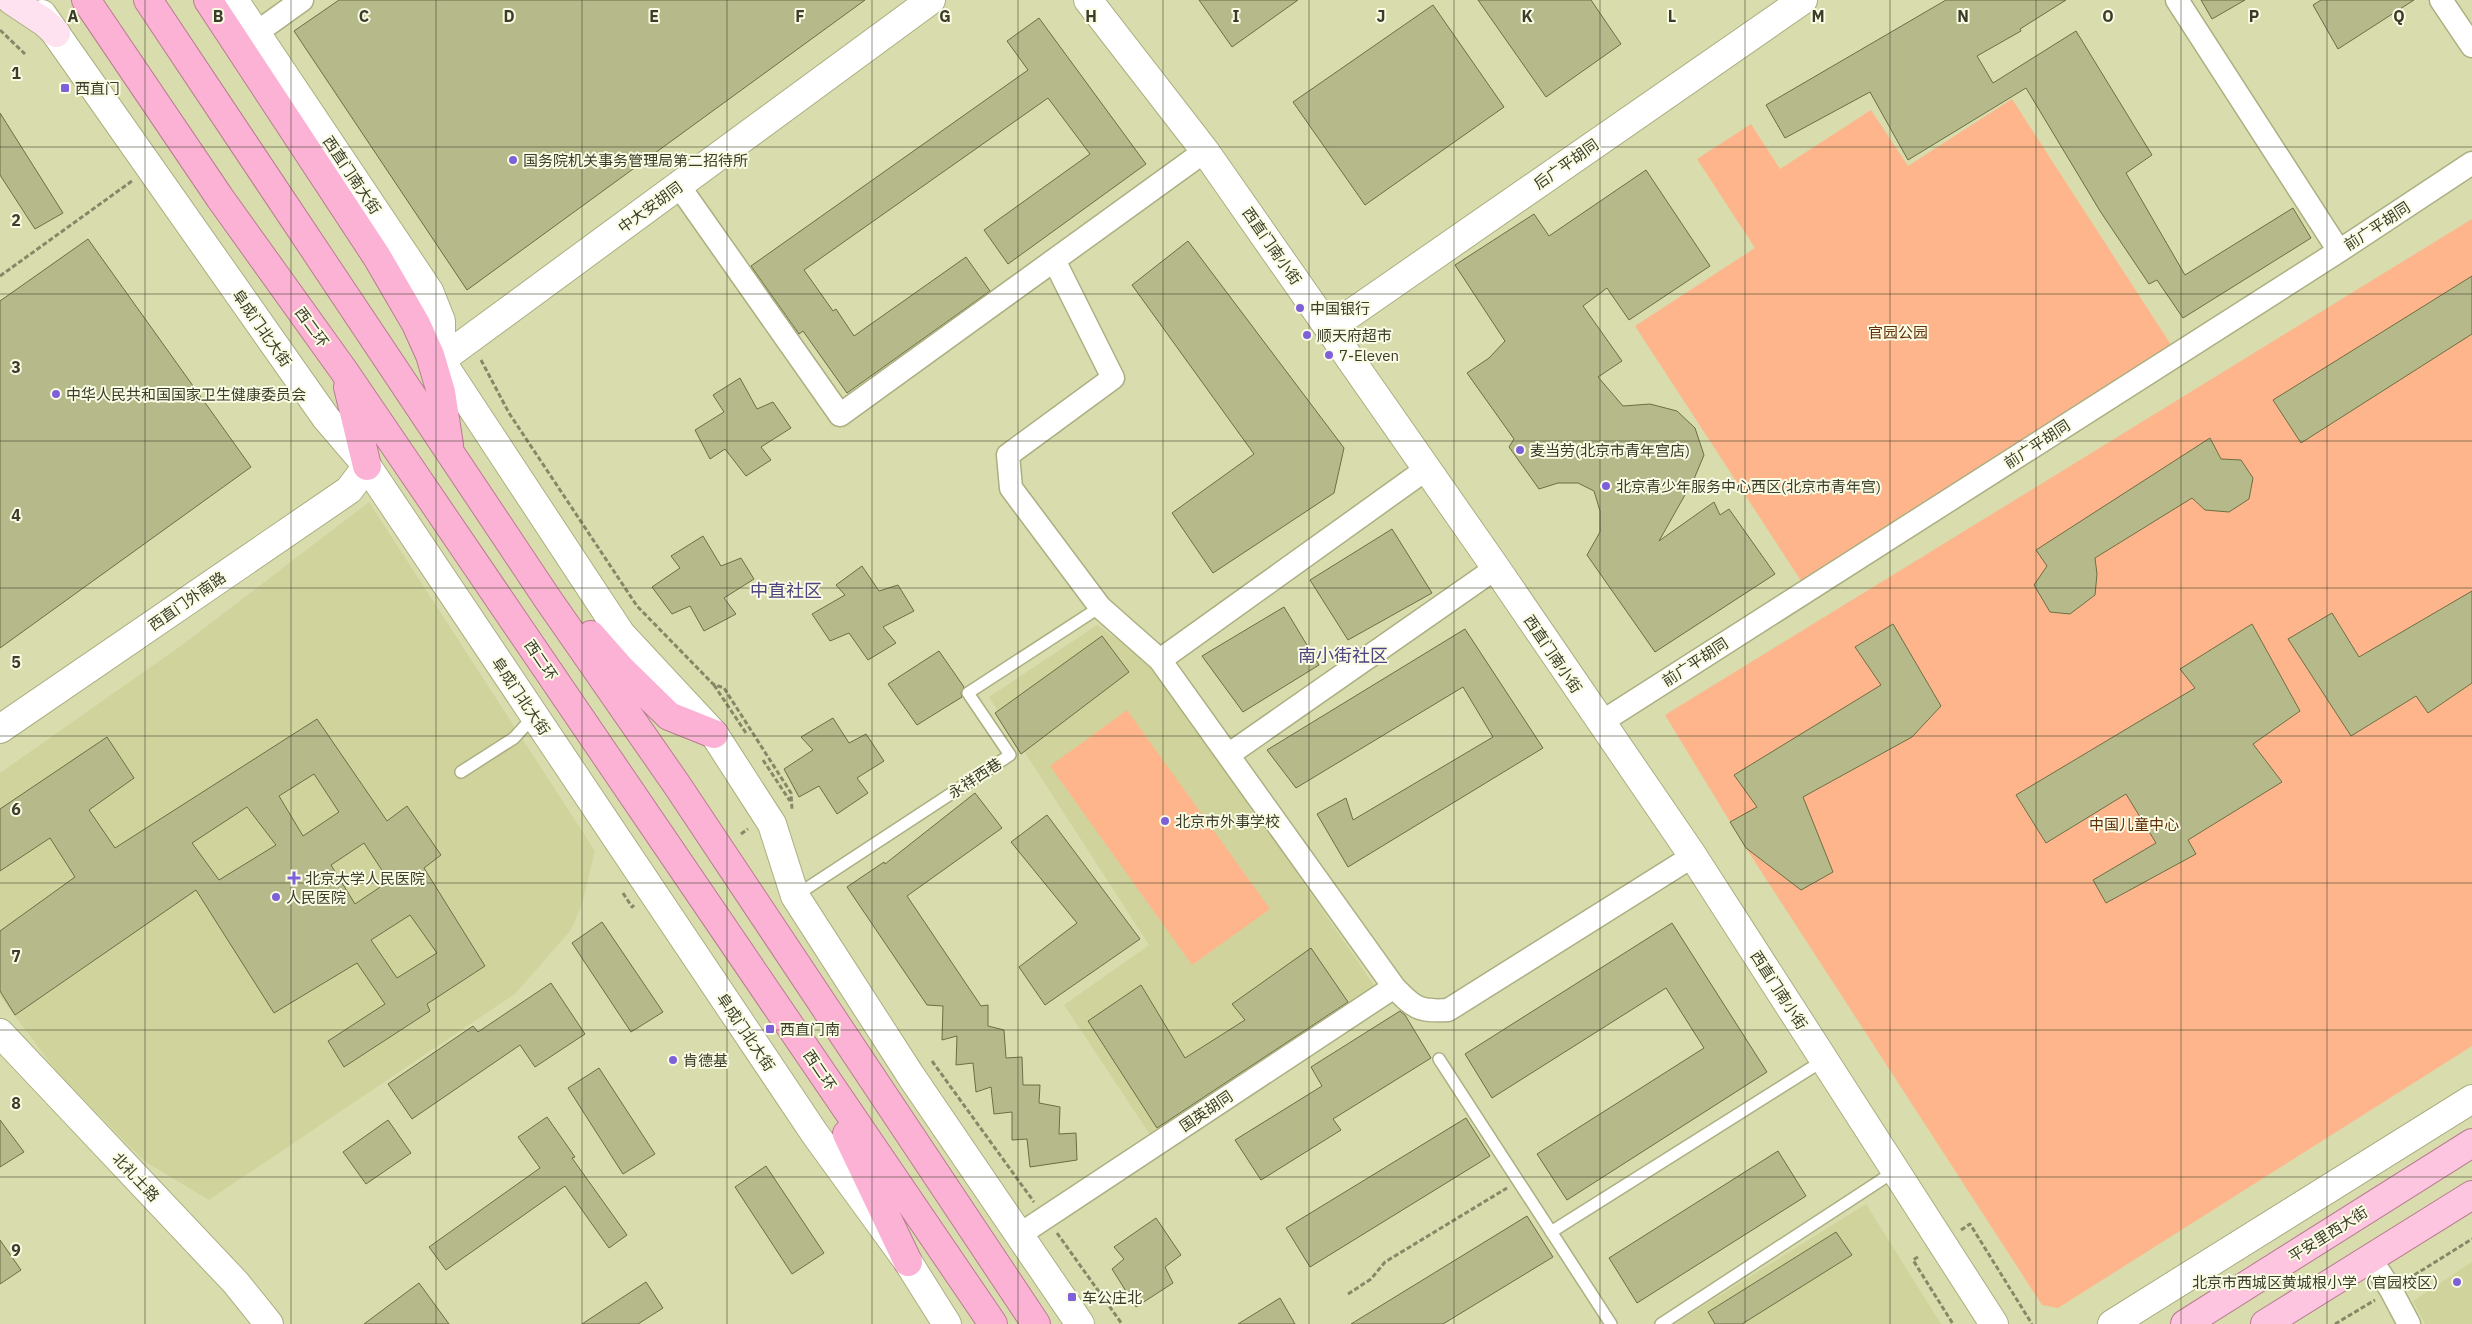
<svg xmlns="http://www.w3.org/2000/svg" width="2472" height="1324" viewBox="0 0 2472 1324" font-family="'IBM Plex Sans','Noto Sans SC',sans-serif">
  <rect width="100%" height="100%" fill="#d9dcac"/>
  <path fill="#d0d49c" d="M369,502L595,851L582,904L571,930L515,994L209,1200L144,1161L57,1072L0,996V773L182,645Z
    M1097,625L1152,663L1376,988L1153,1139L1064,1005L1149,945L989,697Z
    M1866,1204L1941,1324H1674Z
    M2472,1262V1324H2425L2413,1301Z"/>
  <path fill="#feb58b" d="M2012,99L2175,351L1807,590L1635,326L1755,248L1697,159L1751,124L1780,169L1871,110L1908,166Z
    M2472,219V1046L2058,1308L2042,1305L1746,848L1665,715Z
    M1127,710L1270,909L1192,965L1050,766Z"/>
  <path fill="#b6b98a" stroke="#6c6f43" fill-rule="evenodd" d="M339,0H865L467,290L294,31Z
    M1199,0H1298L1232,47Z
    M1478,0H1591L1621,44L1546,97Z
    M1946,0H2066L2020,29L2021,31L1977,56L1993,83L2076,31L2152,155L2126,173L2185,275L2293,208L2311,238L2183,318L2157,280L2149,284L2100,211L2026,88L1908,160L1870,92L1785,138L1766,105Z
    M2201,0H2245L2212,19Z
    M2321,0H2414L2338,49L2313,5Z
    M1433,5L1504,107L1365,205L1293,102Z
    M1039,18L1146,164L1008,264L984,230L1090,154L1048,98L804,270L833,311L836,309L854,336L966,257L990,291L847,393L803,331L799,334L751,266L1028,70L1007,41Z
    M0,113L63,213L35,229L0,175Z
    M1646,170L1710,266L1629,320L1607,288L1583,306L1622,361L1598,377L1623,406L1650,404L1677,411L1695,428L1704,455L1694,479L1659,541L1714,502L1720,515L1729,509L1775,574L1655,652L1587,555L1600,532V511L1594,491L1578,483H1558L1539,489L1509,447L1514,439L1467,373L1489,358L1505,341L1455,265L1534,214L1549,236Z
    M88,239L251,467L0,648V301Z
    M1188,241L1344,448L1334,493L1213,573L1172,513L1254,454L1132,285Z
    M2472,276V334L2301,443L2273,400Z
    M740,378L757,409L773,402L791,428L761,447L771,460L746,476L725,449L710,459L695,430L724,412L713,395Z
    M2210,438L2221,459L2241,460L2253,478L2249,499L2229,512L2205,510L2192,498L2095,558L2097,574L2095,595L2070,614L2050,612L2034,585L2047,566L2036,550Z
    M1392,529L1432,593L1348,640L1310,580Z
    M703,536L721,566L741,558L754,579L724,598L736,614L704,631L690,606L672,614L652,587L680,568L671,556Z
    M862,566L879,591L898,585L914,611L883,627L896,643L868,660L849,633L830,641L812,614L845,595L836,585Z
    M2472,591V683L2428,713L2416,696L2351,736L2288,639L2332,613L2359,657Z
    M1284,607L1319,665L1243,712L1202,656Z
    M1893,624L1941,706L1912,737L1803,797L1833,872L1801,890L1746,848L1730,822L1757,807L1734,775L1881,685L1855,647Z
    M2252,624L2300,711L2253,744L2282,782L2188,840L2196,854L2106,903L2093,880L2156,843L2126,794L2046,843L2016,795L2195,688L2180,669Z
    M1465,629L1543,748L1348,867L1317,814L1346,798L1353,820L1493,737L1463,687L1296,788L1267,750Z
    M1102,636L1129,672L1021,754L995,713Z
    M939,651L964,687L961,693L962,697L917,725L888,684Z
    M833,718L849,743L866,734L884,761L857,778L868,793L837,814L819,786L799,797L784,769L813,750L801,737Z
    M317,719L387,821L407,806L441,855L424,868L485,966L427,1004L430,1011L344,1067L328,1041L385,1004L357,963L274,1013L196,890L15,1015L0,991V931L75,877L50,838L0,871V809L107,737L134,778L89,810L115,848ZM314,774L339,812L303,836L279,796ZM247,807L276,845L219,880L192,843ZM364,843L389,881L355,904L331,865ZM410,915L437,953L397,978L371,940Z
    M975,793L1002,828L907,896L981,1006L988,1005V1026L1004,1030L1006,1058L1022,1057L1023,1085H1040L1039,1103L1060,1107L1059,1134L1076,1133L1077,1160L1030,1167L1027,1139L1012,1140V1112L994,1114L991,1087L976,1092L973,1063L956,1065L957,1036L942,1040L943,1006L927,1005L847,887L884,862L885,864Z
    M1047,815L1140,939L1045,1005L1019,967L1077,923L1011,842Z
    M602,922L663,1012L631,1032L572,943Z
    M1672,923L1767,1072L1567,1200L1537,1154L1704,1048L1666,988L1492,1098L1465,1054Z
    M1311,948L1348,1002L1157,1128L1088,1021L1141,985L1185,1058L1245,1020L1232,1004Z
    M551,983L585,1034L535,1067L520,1045L412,1119L388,1084L473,1026L478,1032Z
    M1400,1011L1405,1015L1431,1058L1333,1119L1341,1130L1261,1180L1235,1140L1322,1086L1311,1067Z
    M599,1068L655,1154L623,1174L568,1088Z
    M547,1117L575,1157L572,1158L627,1235L609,1248L565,1186L446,1270L429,1247L540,1168L518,1137Z
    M1466,1118L1490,1156L1310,1267L1286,1228Z
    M0,1120L24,1152L0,1167Z
    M388,1120L411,1153L366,1184L343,1152Z
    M1778,1151L1806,1196L1637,1303L1609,1258Z
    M766,1166L824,1253L792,1274L735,1187Z
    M1527,1216L1553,1257L1443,1324H1351Z
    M1156,1218L1181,1255L1165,1267L1173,1283L1136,1307L1112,1269L1124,1259L1114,1247Z
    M1836,1232L1852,1255L1742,1324H1715L1708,1312Z
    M0,1240L21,1270L0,1284Z
    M646,1282L663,1308L638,1324H582Z
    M419,1283L449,1324H364Z
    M1280,1298L1295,1324H1238Z"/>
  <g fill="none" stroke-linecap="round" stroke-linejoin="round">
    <g stroke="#acaf81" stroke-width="14">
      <path id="service" d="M461,772L514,738L534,716
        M795,896L1010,755L968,693L1100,607
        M1439,1059L1611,1324
        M1551,1232L1824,1060
        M1661,1324L1895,1171"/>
    </g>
    <g stroke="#acaf81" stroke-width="25">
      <path id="minor" d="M2177,0L2339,251
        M2441,0L2472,46
        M256,33L302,0
        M679,186L840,415L1205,151
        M1055,262L1113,378L1008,455L1011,488L1100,607L1160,660L1394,987C1414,1008 1419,1012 1448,1010L1693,856
        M1160,660L1425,470
        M1600,723L2339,251L2472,163
        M1228,755L1496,568
        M1019,1235L1394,987
        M2370,1258L2391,1290L2409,1324"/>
    </g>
    <g stroke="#acaf81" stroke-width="30">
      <path id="tertiary" d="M234,0L429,291L441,321V360
        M1088,0L1205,151L1496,568L1693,856L1994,1324
        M42,14L326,418L367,466L815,1134L908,1262L947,1324
        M1330,328L1803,0
        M430,344L621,634L714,734L772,824L795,896L911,1076L1080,1324
        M441,360L931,0
        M0,729L349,490L367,466
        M0,1033L236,1283L269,1324
        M2112,1324L2472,1099"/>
    </g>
    <g stroke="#acaf81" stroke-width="30">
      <path id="secondary" d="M11,0L44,22L56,33"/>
    </g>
    <g stroke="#b87c91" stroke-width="30">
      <path id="primary" d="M2185,1324L2472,1143
        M2265,1324L2472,1195"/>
    </g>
    <g stroke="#b87c91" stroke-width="30">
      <path id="trunk" d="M86,0L220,198L344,371L993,1324
        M148,0L547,598L677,785L1036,1324
        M208,0L377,257L416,324L430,355L441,392L449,445
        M348,387L367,466
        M591,635L620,668L669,716L714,734
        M847,1134L908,1262"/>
    </g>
    <path stroke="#868867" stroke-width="3" stroke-dasharray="5 2.5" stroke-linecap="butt" d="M0,30L25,54
      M0,276L132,181
      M481,360L509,413L637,606L713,684L724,688L791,793L792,809
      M714,685L746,733
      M763,760L790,801
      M741,834L748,829
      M623,893L632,907L634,905
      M932,1061L1034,1202
      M1961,1230L1970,1224L2032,1324
      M1057,1233L1122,1324
      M1918,1257L1913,1260L1953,1324
      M2408,1279L2472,1239
      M1348,1294L1371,1279L1385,1262L1507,1188
      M2335,1324L2375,1300"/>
    <use href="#service" stroke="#fff" stroke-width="11"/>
    <use href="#minor" stroke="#fff" stroke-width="22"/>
    <use href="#tertiary" stroke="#fff" stroke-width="28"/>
    <use href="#secondary" stroke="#fee2ef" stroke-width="28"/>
    <use href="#primary" stroke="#fdc5df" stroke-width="28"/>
    <use href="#trunk" stroke="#fcb2d4" stroke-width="28"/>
  </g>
  <path fill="none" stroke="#3b3c29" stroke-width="1" stroke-opacity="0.55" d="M145,0V1324M291,0V1324M436,0V1324M582,0V1324M727,0V1324M872,0V1324M1018,0V1324M1163,0V1324M1309,0V1324M1454,0V1324M1600,0V1324M1745,0V1324M1890,0V1324M2036,0V1324M2181,0V1324M2327,0V1324M0,147H2472M0,294H2472M0,441H2472M0,588H2472M0,736H2472M0,883H2472M0,1030H2472M0,1177H2472"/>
  <g fill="#7f60db" stroke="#f9fbe3" stroke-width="2">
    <rect x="60" y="83" width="10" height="10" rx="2.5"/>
    <circle cx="513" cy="160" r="5"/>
    <circle cx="1300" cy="308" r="5"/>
    <circle cx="1307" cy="335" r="5"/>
    <circle cx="1329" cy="355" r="5"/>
    <circle cx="56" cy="394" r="5"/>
    <circle cx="1520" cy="450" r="5"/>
    <circle cx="1606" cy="486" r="5"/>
    <circle cx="1165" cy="821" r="5"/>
    <path d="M291.5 870.5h5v5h5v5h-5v5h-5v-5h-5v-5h5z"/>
    <circle cx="276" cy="897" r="5"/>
    <rect x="765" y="1024" width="10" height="10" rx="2.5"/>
    <circle cx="673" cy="1060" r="5"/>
    <circle cx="2457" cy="1282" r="5"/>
    <rect x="1067" y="1292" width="10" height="10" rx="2.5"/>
  </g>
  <g text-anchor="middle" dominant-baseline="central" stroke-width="4" stroke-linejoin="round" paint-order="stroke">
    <g font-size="15" fill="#3b3c29" stroke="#f9fbe3" text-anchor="start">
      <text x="75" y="88">西直门</text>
      <text x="523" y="160">国务院机关事务管理局第二招待所</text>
      <text x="1310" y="308">中国银行</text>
      <text x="1317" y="335">顺天府超市</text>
      <text x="1339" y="355">7-Eleven</text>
      <text x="66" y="394">中华人民共和国国家卫生健康委员会</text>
      <text x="1530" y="450">麦当劳(北京市青年宫店)</text>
      <text x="1616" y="486">北京青少年服务中心西区(北京市青年宫)</text>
      <text x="1175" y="821">北京市外事学校</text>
      <text x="305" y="878">北京大学人民医院</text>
      <text x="286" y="897">人民医院</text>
      <text x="780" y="1029">西直门南</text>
      <text x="683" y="1060">肯德基</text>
      <text x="2447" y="1282" text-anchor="end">北京市西城区黄城根小学（官园校区）</text>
      <text x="1082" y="1297">车公庄北</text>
    </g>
    <g font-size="15" fill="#3b3c29" stroke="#f9fbe3">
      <text transform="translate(1566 164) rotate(-35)">后广平胡同</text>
      <text transform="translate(352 175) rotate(56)">西直门南大街</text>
      <text transform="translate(650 207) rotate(-36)">中大安胡同</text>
      <text transform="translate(2377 226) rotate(-33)">前广平胡同</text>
      <text transform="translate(1272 246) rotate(55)">西直门南小街</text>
      <text transform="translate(312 327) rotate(54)">西二环</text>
      <text transform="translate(262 328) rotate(55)">阜成门北大街</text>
      <text transform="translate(2037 444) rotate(-33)">前广平胡同</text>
      <text transform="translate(187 601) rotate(-35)">西直门外南路</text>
      <text transform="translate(1553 654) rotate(56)">西直门南小街</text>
      <text transform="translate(541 660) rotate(56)">西二环</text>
      <text transform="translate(1695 662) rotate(-33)">前广平胡同</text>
      <text transform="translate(521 696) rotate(56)">阜成门北大街</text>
      <text transform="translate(975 778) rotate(-33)">永祥西巷</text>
      <text transform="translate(1779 990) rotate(57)">西直门南小街</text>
      <text transform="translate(746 1032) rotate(56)">阜成门北大街</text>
      <text transform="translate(820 1070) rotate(56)">西二环</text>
      <text transform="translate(1206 1111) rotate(-34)">国英胡同</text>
      <text transform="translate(136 1177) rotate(47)">北礼士路</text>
      <text transform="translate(2328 1234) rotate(-32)">平安里西大街</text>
    </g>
    <g font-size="15" fill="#622f09" stroke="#f9fbe3">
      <text x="1898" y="332">官园公园</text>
      <text x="2134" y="824">中国儿童中心</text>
    </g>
    <g font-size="18" fill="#504381" stroke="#f9fbe3">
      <text x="786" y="590">中直社区</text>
      <text x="1343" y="655">南小街社区</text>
    </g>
  </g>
  <g font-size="16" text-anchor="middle" font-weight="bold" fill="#3b3c29" stroke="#f9fbe3" stroke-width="4" stroke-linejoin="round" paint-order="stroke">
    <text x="73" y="22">A</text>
    <text x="218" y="22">B</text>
    <text x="364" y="22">C</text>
    <text x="509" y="22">D</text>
    <text x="654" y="22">E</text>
    <text x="800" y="22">F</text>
    <text x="945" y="22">G</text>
    <text x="1091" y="22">H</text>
    <text x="1236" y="22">I</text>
    <text x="1381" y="22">J</text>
    <text x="1527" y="22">K</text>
    <text x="1672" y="22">L</text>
    <text x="1818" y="22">M</text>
    <text x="1963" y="22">N</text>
    <text x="2108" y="22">O</text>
    <text x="2254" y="22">P</text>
    <text x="2399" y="22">Q</text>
    <text x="16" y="79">1</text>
    <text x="16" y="226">2</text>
    <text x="16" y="373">3</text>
    <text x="16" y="521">4</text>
    <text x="16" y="668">5</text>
    <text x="16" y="815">6</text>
    <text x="16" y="962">7</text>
    <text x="16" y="1109">8</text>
    <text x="16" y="1256">9</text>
  </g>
</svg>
